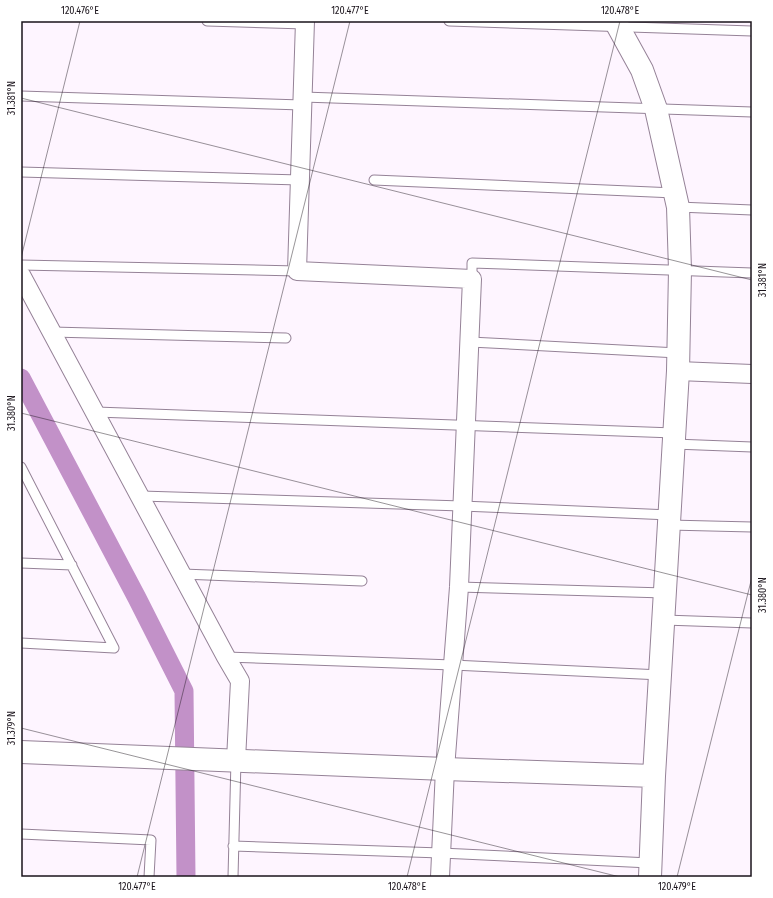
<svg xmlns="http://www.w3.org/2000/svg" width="773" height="898" viewBox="0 0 773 898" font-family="'Fira Sans Condensed',sans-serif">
  <rect width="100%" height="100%" fill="#fef5ff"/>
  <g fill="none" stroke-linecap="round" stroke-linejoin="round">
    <path stroke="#c291c8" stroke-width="19" d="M21,378L137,598L184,691L186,877"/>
    <g stroke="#958297" stroke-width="11">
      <path id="service" d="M207,21L305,24
        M449,21L752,31
        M21,96L302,105
        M303,97L752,112
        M21,172L300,180
        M374,180L675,193
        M678,207L752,210
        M21,265L297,271
        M472,279V263L752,273
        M52,332L286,338
        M470,342L678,353
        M96,412L674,433
        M674,444L752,447
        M21,467L114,648L21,643
        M141,496L462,506L670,515
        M669,525L752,527
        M21,563L72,565
        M182,574L362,581
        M459,587L665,593
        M664,620L752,623
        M226,657L453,665L661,675
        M21,834L151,840L149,877
        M233,846L441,853L650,863
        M233,877L236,760"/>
    </g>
    <g stroke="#958297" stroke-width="20">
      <path id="minor" d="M305,21L297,271L472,279L459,587L445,769L440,877
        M21,275L226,657L240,681L236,760
        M678,371L752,374"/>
    </g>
    <g stroke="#958297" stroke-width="24">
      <path id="tertiary" d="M615,21L642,70L656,109L678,207L680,270L678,371L654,776L650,877
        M21,752L445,769L654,776"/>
    </g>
    <use href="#service" stroke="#fff" stroke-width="9"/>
    <use href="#minor" stroke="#fff" stroke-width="18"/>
    <use href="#tertiary" stroke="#fff" stroke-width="22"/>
  </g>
  <path fill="none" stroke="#1a131b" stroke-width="1" stroke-opacity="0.45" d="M21,98L752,280M21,258L80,21M21,413L752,595M21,728L620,877M137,877L350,21M407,877L620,21M677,877L752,577"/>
  <rect width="773" height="898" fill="none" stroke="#ffffff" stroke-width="44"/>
  <rect x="22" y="22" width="729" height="854" fill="none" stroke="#1a131b" stroke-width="1.5"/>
  <g font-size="10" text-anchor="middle" fill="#1a131b">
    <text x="80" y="14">120.476°E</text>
    <text x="350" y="14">120.477°E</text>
    <text x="620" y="14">120.478°E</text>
    <text transform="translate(11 98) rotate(-90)" y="4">31.381°N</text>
    <text transform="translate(762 280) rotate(-90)" y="4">31.381°N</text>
    <text transform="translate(11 413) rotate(-90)" y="4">31.380°N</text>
    <text transform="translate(762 595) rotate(-90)" y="4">31.380°N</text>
    <text transform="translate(11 728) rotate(-90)" y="4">31.379°N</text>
    <text x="137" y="890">120.477°E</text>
    <text x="407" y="890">120.478°E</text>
    <text x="677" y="890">120.479°E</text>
  </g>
</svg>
